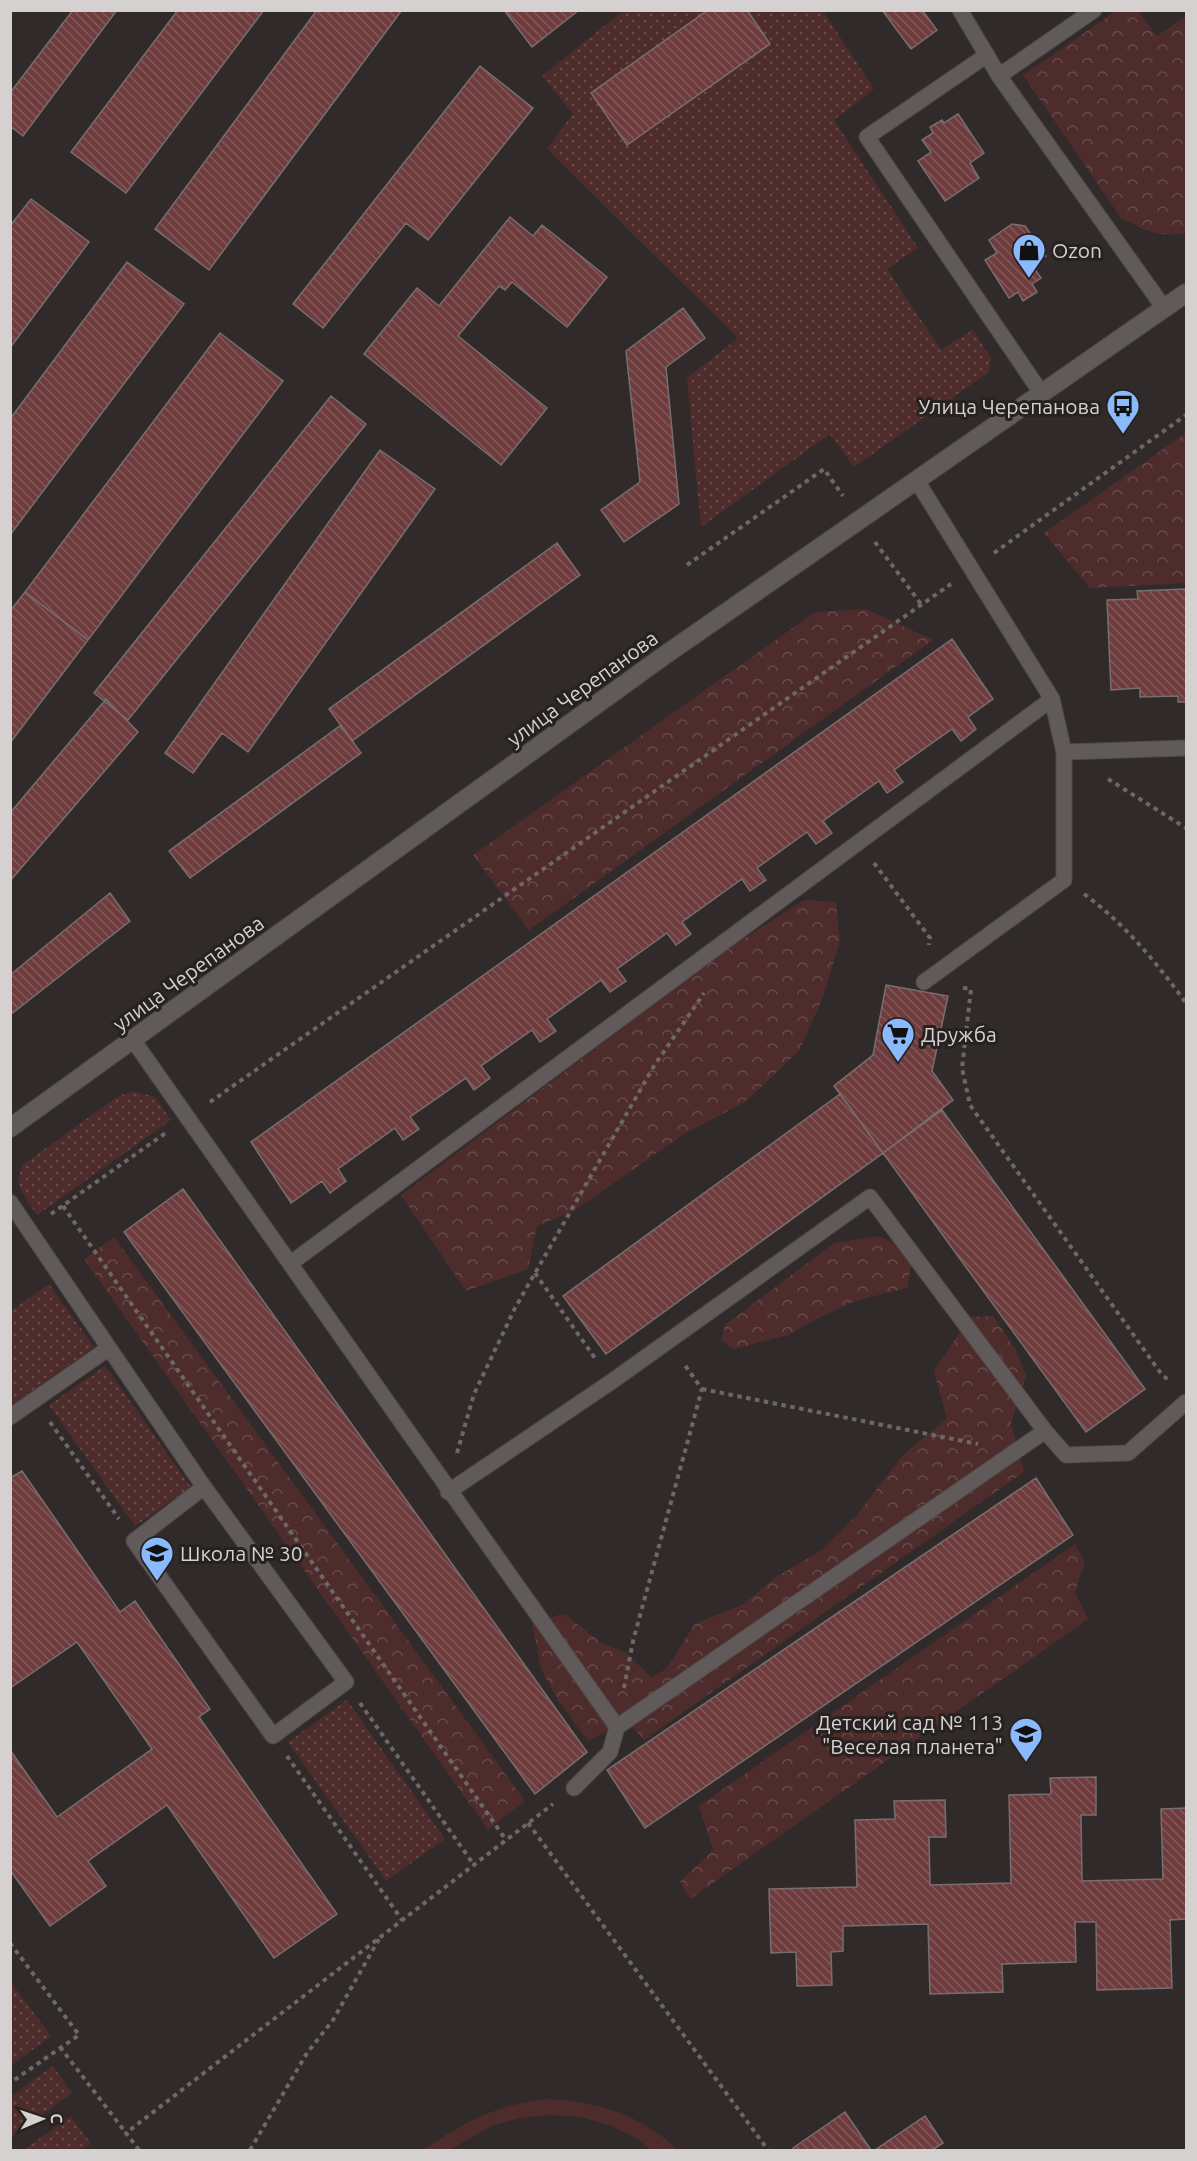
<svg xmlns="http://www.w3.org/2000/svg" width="1197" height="2161" viewBox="0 0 1197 2161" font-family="Ubuntu,sans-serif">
  <defs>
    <pattern id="grass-dots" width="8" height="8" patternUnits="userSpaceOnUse" patternTransform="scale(1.5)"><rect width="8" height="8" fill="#4f2c2c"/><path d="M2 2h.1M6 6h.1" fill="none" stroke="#674a4a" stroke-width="1.8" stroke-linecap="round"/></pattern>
    <pattern id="forest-crowns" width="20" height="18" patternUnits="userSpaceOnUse" patternTransform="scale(1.5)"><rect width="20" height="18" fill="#4f2c2c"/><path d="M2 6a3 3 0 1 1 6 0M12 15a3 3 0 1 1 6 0" fill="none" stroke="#674a4a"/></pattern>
    <pattern id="building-back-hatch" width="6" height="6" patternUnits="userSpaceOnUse" patternTransform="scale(1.5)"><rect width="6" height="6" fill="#6f3c3e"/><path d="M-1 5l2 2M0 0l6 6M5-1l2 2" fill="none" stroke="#835759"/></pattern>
  </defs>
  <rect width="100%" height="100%" fill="#312a2a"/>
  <path fill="url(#grass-dots)" d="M623,11H823L874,89L834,120L918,248L887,269L941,350L973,330L991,358L989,372L854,467L830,434L701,527L687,378L738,338L547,149L573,114L542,76Z
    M133,1091L155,1097L171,1120L37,1215C26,1199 11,1183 24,1164L117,1097Z
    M49,1284L94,1347L11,1406V1311Z
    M105,1366L191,1487L135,1526L49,1405Z
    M347,1700L445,1839L386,1881L288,1742Z
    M10,1981L51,2036L11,2066H10Z
    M53,2066L72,2093L11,2137V2096Z
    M71,2116L91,2144L82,2150H27L25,2149Z"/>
  <path fill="url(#forest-crowns)" d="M1116,11H1138L1157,36L1186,16V233C1161,238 1143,230 1121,218L1023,75Z
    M1186,433V583L1090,588L1044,533Z
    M866,609L933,640L529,930L473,855L815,612Z
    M804,900L836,902L840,941L823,997L799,1051L745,1102L684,1134L574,1211L537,1226L528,1269L466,1291L401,1195L729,948Z
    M880,1236L899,1247L911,1265L907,1288L858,1300L818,1318L789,1335L734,1349L721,1341L725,1325L834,1243Z
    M114,1237L525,1801L488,1830L84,1259Z
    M993,1316L1016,1350L1026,1376L1011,1423L1024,1472L644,1740L634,1728L609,1730L588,1741L559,1702L541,1669L532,1622L564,1614L603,1644L625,1652L651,1677L666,1669L695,1624L744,1604L773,1579L821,1550L856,1516L903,1455L947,1419L934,1371L970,1317Z
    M1075,1544L1085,1562L1075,1592L1088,1619L690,1899L680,1882L713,1850L699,1806Z"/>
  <path fill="#4f2c2c" d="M545,2099C596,2101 640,2114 678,2150H652L637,2139L609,2125L580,2117L550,2115L520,2118L491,2126L450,2150H423C464,2122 494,2106 545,2099Z"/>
  <path fill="url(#building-back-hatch)" stroke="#776f6f" stroke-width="1.5" d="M73,10H117L23,136L10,126V93Z
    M178,10H264L126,193L71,152Z
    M317,10H402L209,270L155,229Z
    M504,10H579L532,47Z
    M708,10H747L770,44L627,145L591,93Z
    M882,10H922L937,30L911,49Z
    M480,66L533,108L428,240L406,223L323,328L293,304Z
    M958,114L984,153L970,163L979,178L945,201L918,161L931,152L922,140L933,133L930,127L942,120L944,123Z
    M31,199L89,242L10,348V226Z
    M510,217L533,236L542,225L607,277L567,327L512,282L505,290L499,286L458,336L547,408L501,465L364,354L417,288L439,306Z
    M1012,224L1025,226L1046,256L1032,265L1041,278L1032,284L1037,292L1023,301L1018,292L1009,298L985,260L997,253L989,240Z
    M127,262L184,304L10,535V419Z
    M683,308L705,338L666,367L679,504L624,542L601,510L640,482L626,351Z
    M220,333L283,381L88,640L25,592Z
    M331,396L366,424L128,720L94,693Z
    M380,450L435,489L248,752L222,733L193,773L165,753Z
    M557,543L580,575L352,741L329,709Z
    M1186,589V702H1178V696L1140,697V688L1111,690L1107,600L1138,599L1137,591Z
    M25,592L88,640L10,743V611Z
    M952,639L993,699L968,717L976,729L961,741L952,729L894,770L903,782L887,793L879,781L823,821L832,833L816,844L807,832L757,868L766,880L750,891L742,879L682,922L691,934L676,945L667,933L617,969L626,981L610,992L601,980L547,1019L556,1031L540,1042L532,1030L481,1066L490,1078L474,1090L466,1078L410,1117L419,1129L403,1140L395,1128L338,1169L346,1181L330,1193L322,1181L291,1203L251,1142Z
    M106,699L138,732L10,881V813Z
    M341,725L361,753L190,878L169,851Z
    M110,893L130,921L10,1015V975Z
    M886,985L948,996L932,1071L953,1100L883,1153L834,1086L873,1055Z
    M840,1094L883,1153L606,1354L563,1296Z
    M942,1110L1145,1389L1086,1432L883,1153Z
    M183,1189L587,1752L535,1794L124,1232Z
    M22,1471L120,1612L135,1601L210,1709L199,1717L337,1914L274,1958L167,1805L88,1861L106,1886L50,1926L10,1870V1750L57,1817L152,1749L77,1642L10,1688V1478Z
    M1036,1478L1073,1535L645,1828L607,1770Z
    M1096,1777V1815H1081L1082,1881L1163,1879L1161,1809L1186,1808V1919L1170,1920L1172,1988L1097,1990L1096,1922H1075L1076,1962L1002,1964L1003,1992L930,1994L928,1924L843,1926V1951L831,1952L832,1985L797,1986L796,1952L771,1953L769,1889L857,1887L855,1820L895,1819L894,1801L945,1800L946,1837H929L930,1885L1011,1883L1009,1795L1051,1794L1050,1778Z
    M845,2112L871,2150H795L793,2148Z
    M925,2116L943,2143L932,2150H875Z"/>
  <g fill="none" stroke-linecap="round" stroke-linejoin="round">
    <g stroke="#4e4848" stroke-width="17">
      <path id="lane" d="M960,10L999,76L1164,308
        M987,55L867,137L1042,394
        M999,76L1094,10
        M917,481L1052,699L1064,752L1186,748
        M924,982L1064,880V752
        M133,1040C295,1269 454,1499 617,1727L1045,1431
        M10,1202L109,1348L10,1417
        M291,1263L1052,699
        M109,1348L204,1487L346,1682L273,1736L134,1541L204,1487
        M448,1492L611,1382L870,1197L1045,1431L1066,1455L1128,1453L1186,1402
        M574,1788L610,1752L617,1727"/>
    </g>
    <g stroke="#4e4848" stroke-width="20">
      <path id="secondary" d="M10,1128L665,655L1186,293"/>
    </g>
    <path stroke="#6d6767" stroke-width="4" stroke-dasharray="4.5 4.5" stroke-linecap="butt" d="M875,542L921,604
      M994,553L1186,415
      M687,565L824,469L843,496
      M1108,779L1186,828
      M874,863L930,938L929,945
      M1084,894C1125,924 1156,962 1186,1003
      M963,988L971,989L962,1068L970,1105L1162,1375L1170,1381
      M210,1102L951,584
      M63,1206L506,1840
      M51,1214L167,1132
      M535,1273L597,1361
      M702,1389L978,1444
      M50,1422L119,1519
      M457,1453L474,1394L515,1308L654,1066L704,993
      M624,1688L633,1641L702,1389L684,1364
      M360,1703L474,1865
      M287,1756L402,1920
      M528,1823L768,2150
      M10,1943L79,2035L10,2083
      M60,2047L126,2133
      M139,2150L126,2133L553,1804
      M250,2150L307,2053L333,2020L379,1939"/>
    <use href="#lane" stroke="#615a5a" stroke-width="15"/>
    <use href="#secondary" stroke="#615a5a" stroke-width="18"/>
  </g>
  <defs>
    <g id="shop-pin" transform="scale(1.725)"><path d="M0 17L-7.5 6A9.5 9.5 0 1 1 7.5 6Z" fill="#8bbafc" stroke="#272120"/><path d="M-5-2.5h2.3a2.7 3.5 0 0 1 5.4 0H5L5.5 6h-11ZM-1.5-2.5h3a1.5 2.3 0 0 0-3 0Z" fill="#111"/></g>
    <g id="bus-pin" transform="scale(1.725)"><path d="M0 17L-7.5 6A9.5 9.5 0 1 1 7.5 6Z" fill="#8bbafc" stroke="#272120"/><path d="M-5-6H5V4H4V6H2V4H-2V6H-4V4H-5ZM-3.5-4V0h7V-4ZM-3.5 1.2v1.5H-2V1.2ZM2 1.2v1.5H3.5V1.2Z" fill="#111"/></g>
    <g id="supermarket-pin" transform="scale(1.725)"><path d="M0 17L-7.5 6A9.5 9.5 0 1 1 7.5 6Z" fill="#8bbafc" stroke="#272120"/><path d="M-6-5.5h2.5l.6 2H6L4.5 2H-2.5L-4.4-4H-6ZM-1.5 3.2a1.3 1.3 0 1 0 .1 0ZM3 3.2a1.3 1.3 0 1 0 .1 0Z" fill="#111"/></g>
    <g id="school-pin" transform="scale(1.725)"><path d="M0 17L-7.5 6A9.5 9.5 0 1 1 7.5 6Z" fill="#8bbafc" stroke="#272120"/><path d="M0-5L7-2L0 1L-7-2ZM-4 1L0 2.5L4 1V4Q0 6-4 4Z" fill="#111"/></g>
  </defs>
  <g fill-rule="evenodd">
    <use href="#shop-pin" x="1029" y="250"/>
    <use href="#bus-pin" x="1123" y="406"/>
    <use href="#supermarket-pin" x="898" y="1034"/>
    <use href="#school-pin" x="157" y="1553"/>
    <use href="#school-pin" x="1026" y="1734"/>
  </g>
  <g text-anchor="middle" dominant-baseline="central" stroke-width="6" stroke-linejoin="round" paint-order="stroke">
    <g font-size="21" fill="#d5d1d1" stroke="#272120" text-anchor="start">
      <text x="1052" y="250">Ozon</text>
      <text x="1100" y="406" text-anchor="end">Улица Черепанова</text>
      <text x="921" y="1034">Дружба</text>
      <text x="180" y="1553">Школа № 30</text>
      <text x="1003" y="1722" text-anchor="end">Детский сад № 113<tspan x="1003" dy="24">"Веселая планета"</tspan></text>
    </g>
    <g font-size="21" fill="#d5d1d1" stroke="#272120">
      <text transform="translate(582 688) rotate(-36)">улица Черепанова</text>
      <text transform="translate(188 973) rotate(-36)">улица Черепанова</text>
    </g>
  </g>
  <rect width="1197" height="2161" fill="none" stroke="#d5d1d1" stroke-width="24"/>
  <g transform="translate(42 2119) rotate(88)" stroke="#272120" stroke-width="4.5" paint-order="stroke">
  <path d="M0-4.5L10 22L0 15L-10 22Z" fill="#d5d1d1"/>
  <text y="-9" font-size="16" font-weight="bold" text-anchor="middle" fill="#d5d1d1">С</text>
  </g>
</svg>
